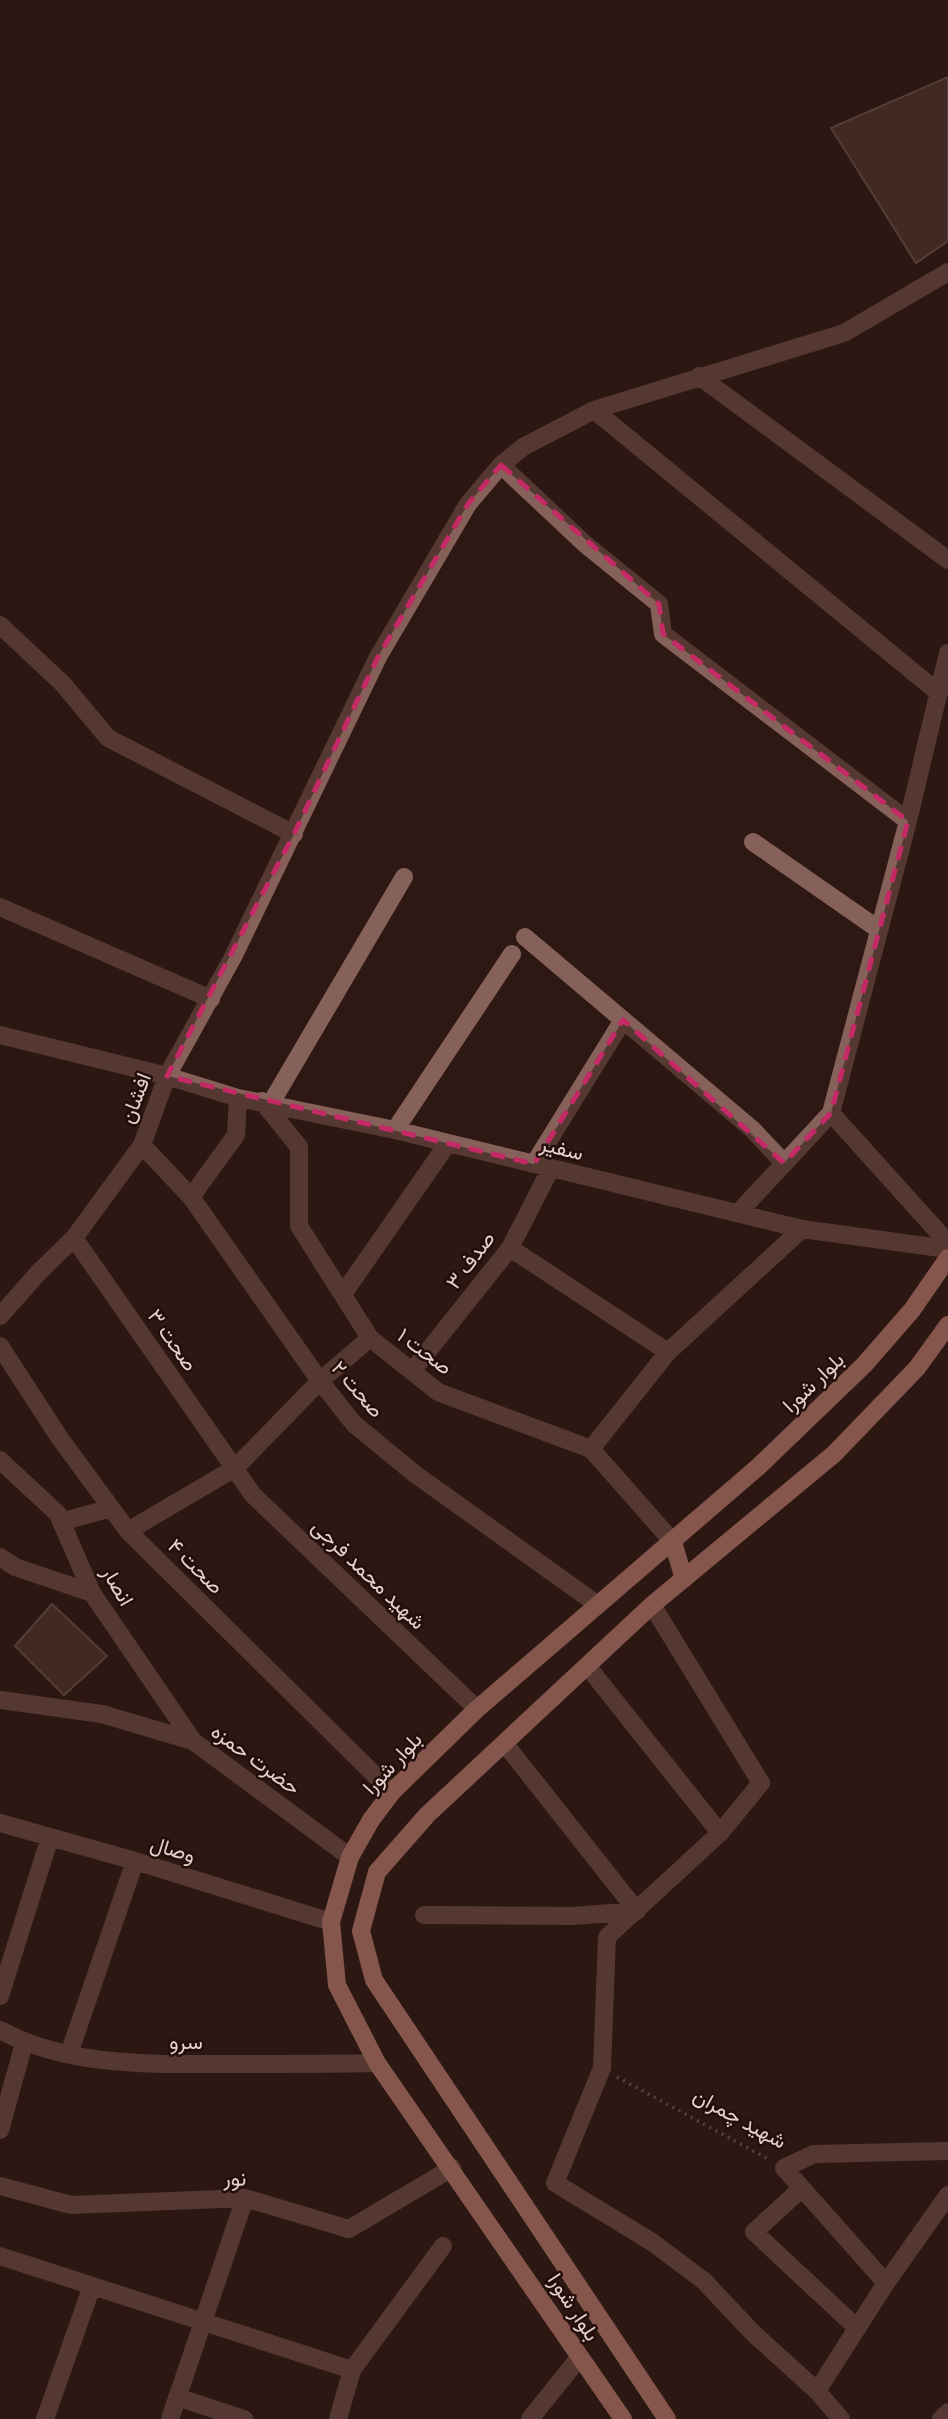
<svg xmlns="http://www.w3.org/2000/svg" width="948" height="2419" viewBox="0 0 948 2419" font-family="'Archivo Narrow',Vazirmatn,sans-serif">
  <rect width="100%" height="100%" fill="#2e1813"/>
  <path fill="#5b413b" stroke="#866a64" stroke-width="2" d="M948,77V241L916,263L831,128Z
    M52,1604L107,1656L64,1695L15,1646Z"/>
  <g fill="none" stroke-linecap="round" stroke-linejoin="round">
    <path stroke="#877470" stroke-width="3.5" stroke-dasharray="2 5" stroke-linecap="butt" d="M617,2077L770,2160"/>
    <path stroke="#866159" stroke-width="18" d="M699,376L948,560
      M594,410L939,693
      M501,465L585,544L659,604L663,634L908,821
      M0,625L63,684L108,738L294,834
      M948,653L908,821L831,1113L948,1243
      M753,842L878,929
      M0,907L211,999
      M525,937L752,1129L784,1163
      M0,1035L167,1076L238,1098L395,1130L802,1229L948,1249
      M262,1101L299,1147V1226L370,1338L438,1392L591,1449L673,1542
      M271,1103L404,877
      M395,1130L512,954
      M142,1145L191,1197L320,1381L354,1424L415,1474L598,1605
      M534,1164L623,1020
      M191,1197L236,1135L238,1098
      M739,1212L831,1113
      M74,1238L253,1495L477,1709
      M510,1248L668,1352
      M343,1294L448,1143
      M0,1316L39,1272L74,1238L142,1145L167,1076L233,957L378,657L468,504L501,465L523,447L594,410L844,333L948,272
      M0,1346L59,1437L128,1531L392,1792
      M412,1371L510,1248L551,1168
      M591,1449L668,1352L802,1229
      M0,1460L58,1514L92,1593L193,1741
      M61,1522L111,1508
      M128,1531L235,1468L320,1381L370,1338
      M0,1557L15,1567L92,1593
      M652,1605L761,1783L720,1833
      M588,1667L720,1833L607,1937L602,2068L555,2183L652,2242L704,2281L753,2333L817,2391L841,2419
      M0,1700L102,1714L193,1741L350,1857
      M505,1744L637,1911
      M0,1823L135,1861L331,1922
      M424,1915L572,1916L637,1911
      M0,1996L50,1837
      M0,2030C69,2067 150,2064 226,2064C276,2064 327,2064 377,2063
      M69,2054L135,1861
      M0,2130L24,2043
      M0,2186L71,2205L245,2198L349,2229L452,2168
      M802,2188L754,2232L857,2328
      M0,2256L352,2370
      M886,2283L784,2168L814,2154L948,2151
      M817,2391L886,2283L948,2195
      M177,2397L244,2419
      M45,2419L92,2286
      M170,2419L245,2198
      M338,2419L352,2370L443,2246
      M530,2419L579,2358
      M941,2419L948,2412"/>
    <path stroke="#efa393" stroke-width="18" d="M673,1542L684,1579
      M623,2419L377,2063L337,1985L331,1922L350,1857L371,1820L392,1792L477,1709L758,1467L864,1365L912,1310L948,1258
      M667,2419L374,1980L361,1931L377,1872L427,1815L652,1605L834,1454L917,1368L948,1325"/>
  </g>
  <path d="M0 0H948V2419H0ZM501,465L659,604L663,634L908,821L831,1113L784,1163L623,1020L534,1164L167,1076L294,834L378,657L468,504Z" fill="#2e1813" fill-opacity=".55" fill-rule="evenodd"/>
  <path fill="none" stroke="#c52a66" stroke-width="5" stroke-dasharray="14 9" stroke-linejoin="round" d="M501,465L659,604L663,634L908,821L831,1113L784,1163L623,1020L534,1164L167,1076L294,834L378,657L468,504Z"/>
  <g text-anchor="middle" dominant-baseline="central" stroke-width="5" stroke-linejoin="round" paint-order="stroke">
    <g font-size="21" fill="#e2d1ce" stroke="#240e0a">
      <text transform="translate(135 1098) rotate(-69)">افشان</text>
      <text transform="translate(562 1148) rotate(14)">سفیر</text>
      <text transform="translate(470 1260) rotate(-53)">صدف ۳</text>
      <text transform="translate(173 1340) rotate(55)">صحت ۳</text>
      <text transform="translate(425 1351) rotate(37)">صحت ۱</text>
      <text transform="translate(813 1382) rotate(-44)">بلوار شورا</text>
      <text transform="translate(358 1389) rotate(49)">صحت ۲</text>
      <text transform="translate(196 1566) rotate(45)">صحت ۴</text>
      <text transform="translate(369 1574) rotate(44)">شهید محمد فرجی</text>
      <text transform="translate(118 1586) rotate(60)">انصار</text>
      <text transform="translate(256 1759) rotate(36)">حضرت حمزه</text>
      <text transform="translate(392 1763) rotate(-47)">بلوار شورا</text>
      <text transform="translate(173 1849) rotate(17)">وصال</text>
      <text x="186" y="2041">سرو</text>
      <text transform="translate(740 2118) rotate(29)">شهید چمران</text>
      <text transform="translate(235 2178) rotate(1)">نور</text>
      <text transform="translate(574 2307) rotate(57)">بلوار شورا</text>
    </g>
  </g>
</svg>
